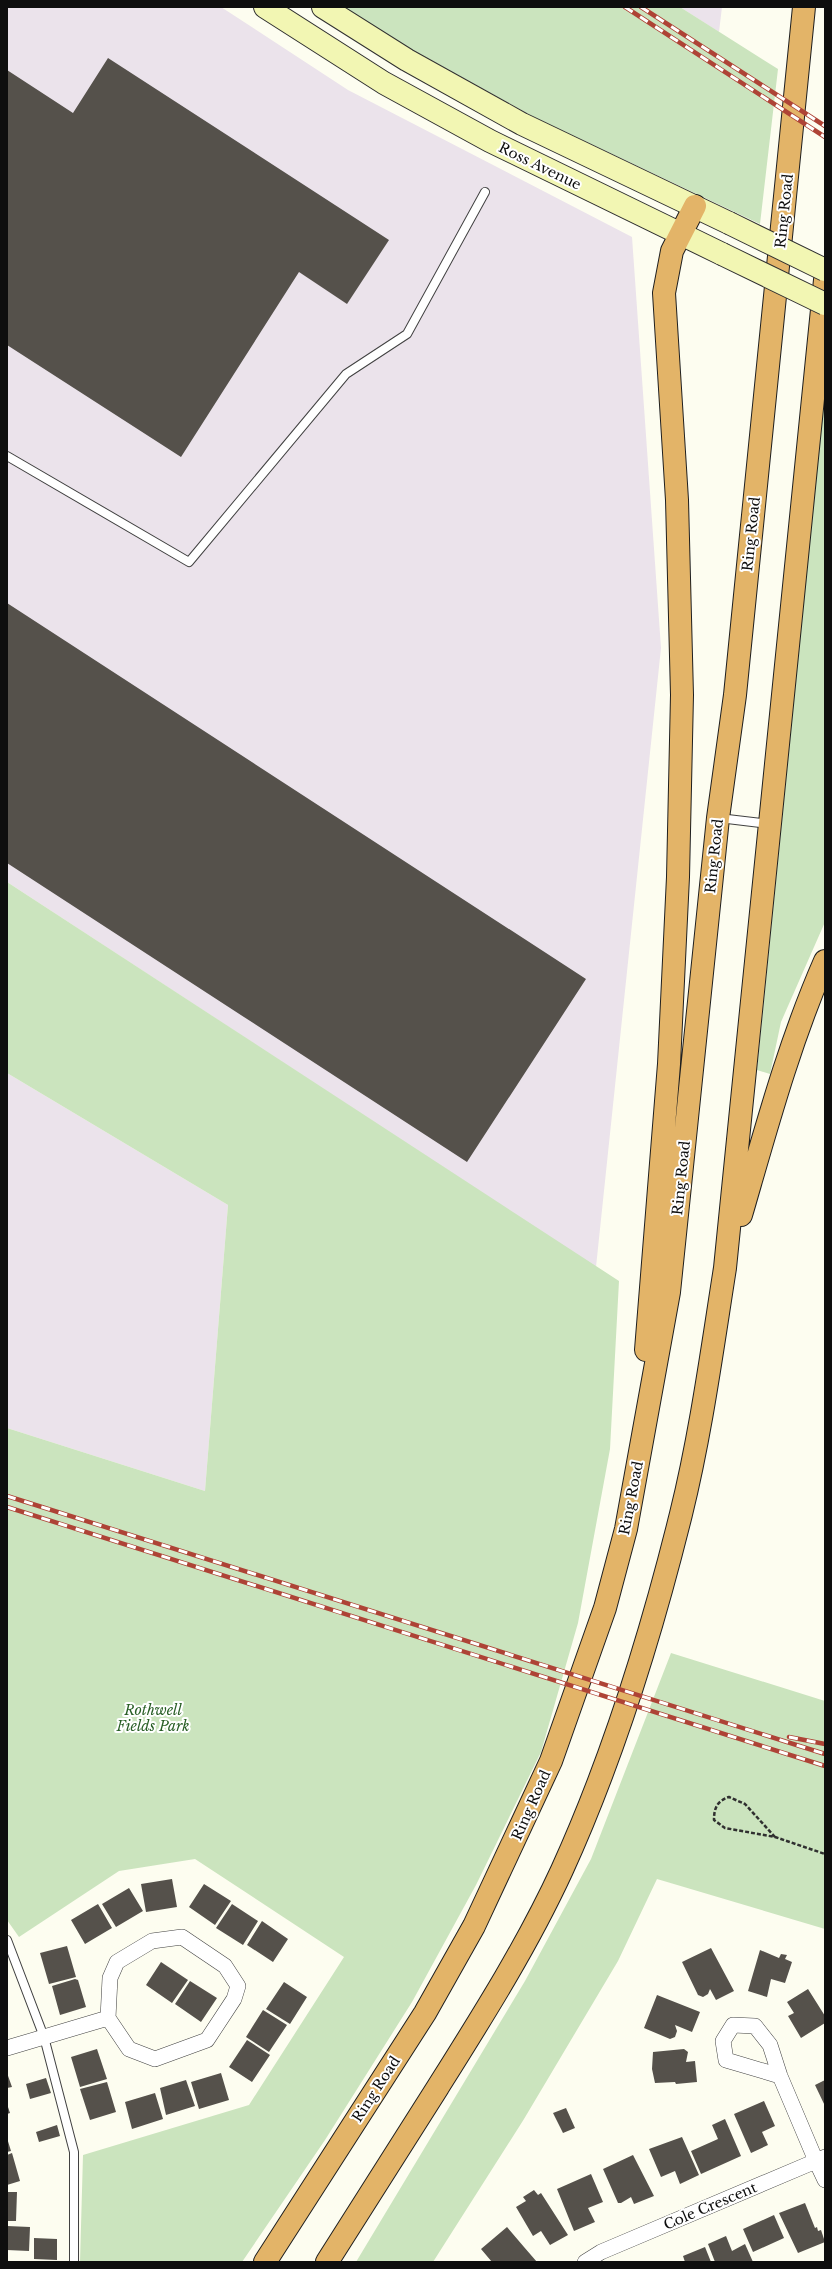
<svg xmlns="http://www.w3.org/2000/svg" width="832" height="2269" viewBox="0 0 832 2269" font-family="'Libre Baskerville',serif">
  <rect width="100%" height="100%" fill="#fdfdf0"/>
  <path fill="#ebe3eb" d="M7,7H221L348,90L632,237L661,648L596,1267L7,882Z
    M680,7H722L719,32Z
    M7,1073L228,1205L205,1491L7,1428Z"/>
  <path fill="#cbe4be" d="M340,7H680L778,69L760,224L534,117L371,27Z
    M825,392V922L781,1022L770,1074L757,1070Z
    M7,882L619,1281L610,1449L578,1623L541,1752L476,1885L412,2002L325,2140L242,2262H80L83,2155L249,2105L344,1957L195,1859L119,1871L19,1937L7,1920V1428L205,1491L228,1205L7,1073Z
    M671,1653L825,1701V1929L657,1879L618,1961L524,2119L433,2262H356L525,1981L591,1859Z"/>
  <path fill="#55514b" d="M108,58L389,240L347,304L299,272L181,457L7,345V70L73,113Z
    M7,603L586,979L467,1162L7,863Z
    M172,1879L177,1907L146,1912L141,1884Z
    M204,1884L231,1901L215,1925L189,1907Z
    M129,1888L143,1911L116,1927L102,1904Z
    M98,1904L112,1928L85,1944L71,1920Z
    M232,1904L258,1921L243,1945L216,1928Z
    M262,1921L288,1939L273,1962L247,1945Z
    M67,1946L76,1977L49,1984L40,1953Z
    M711,1948L734,1991L716,2000L710,1989L708,1994L703,1997L698,1995L682,1962Z
    M760,1950L779,1958L781,1954L787,1955L785,1959L792,1962L785,1983L771,1979L767,1997L748,1991Z
    M161,1962L188,1980L172,2003L146,1985Z
    M75,1979L78,1980L86,2007L60,2015L52,1986Z
    M190,1981L217,1998L201,2022L175,2004Z
    M284,1982L307,1997L290,2024L266,2009Z
    M808,1989L825,2016V2023L801,2038L788,2016L794,2013L787,2002Z
    M657,1995L700,2012L692,2032L675,2025L677,2031L675,2037L670,2039L644,2028Z
    M263,2010L287,2025L269,2052L246,2037Z
    M247,2040L270,2055L252,2082L229,2067Z
    M97,2049L107,2079L80,2087L71,2057Z
    M684,2049L688,2052L686,2062L695,2061L697,2082L676,2084L675,2082L655,2083L652,2069L653,2052Z
    M7,2073L12,2087L7,2088Z
    M221,2073L229,2100L199,2109L191,2082Z
    M46,2078L51,2093L30,2099L26,2084Z
    M186,2080L195,2106L166,2115L160,2088Z
    M825,2080V2106L815,2085Z
    M107,2082L116,2112L90,2120L80,2089Z
    M155,2093L163,2119L132,2129L125,2102Z
    M764,2101L775,2126L762,2132L768,2145L751,2153L734,2114Z
    M7,2104L10,2113L7,2114Z
    M566,2108L575,2128L563,2133L553,2113Z
    M725,2119L741,2156L701,2174L691,2151L718,2139L712,2125Z
    M57,2125L60,2136L39,2142L36,2132Z
    M682,2137L699,2175L680,2184L675,2171L661,2177L649,2149Z
    M7,2138L11,2151L7,2152Z
    M12,2153L20,2181L7,2185V2155Z
    M633,2155L654,2196L634,2204L631,2197L621,2203H618L603,2169Z
    M591,2174L603,2202L588,2208L595,2222L574,2231L557,2189Z
    M534,2190L538,2195L541,2193L568,2235L550,2245L541,2231L533,2236L516,2207L526,2201L523,2197Z
    M7,2192H17L16,2221H7Z
    M805,2203L815,2228L817,2227L818,2231L821,2230L825,2242L798,2253L779,2213Z
    M774,2215L784,2238L753,2252L743,2229Z
    M7,2226L30,2227L29,2251L7,2250Z
    M507,2227L524,2247L537,2262H492L481,2249Z
    M726,2236L732,2251L745,2244L753,2262H715L708,2244Z
    M34,2238L57,2239V2260L34,2259Z
    M705,2247L711,2262H685L683,2256Z"/>
  <g fill="none" stroke-linecap="round" stroke-linejoin="round">
    <g stroke="#414141" stroke-width="10">
      <path id="service" d="M7,456L189,562L346,374L407,334L485,192
        M719,818L769,824
        M7,1940L44,2037L74,2152V2262"/>
    </g>
    <g stroke="#414141" stroke-width="16">
      <path id="minor" d="M182,1937L225,1966L238,1986L234,1999L207,2040L155,2059L129,2049L108,2018L110,1978L117,1962L152,1941Z
        M7,2048L108,2018
        M780,2076L726,2060L723,2041L733,2025L755,2026L770,2045L780,2076L816,2161L825,2157
        M585,2262L601,2252L816,2161L825,2180"/>
    </g>
    <g stroke="#303030" stroke-width="24">
      <path id="secondary" d="M265,7L384,83L490,141L722,254
        M323,7L407,60L522,124L729,223"/>
    </g>
    <g stroke="#1f1f1f" stroke-width="24">
      <path id="motorway" d="M741,1215C766,1129 789,1043 825,961
        M646,1350L669,1064L678,877L682,695L677,500L664,293L672,251L695,206
        M265,2262L425,2013L474,1926L551,1761L605,1608L626,1529L669,1292L718,818L735,695L804,7
        M327,2262C364,2204 401,2146 438,2087C482,2017 527,1946 562,1870C614,1756 651,1635 681,1514C701,1433 712,1350 725,1268L825,280"/>
    </g>
    <path stroke="#303030" stroke-width="2.5" stroke-dasharray="4 2" stroke-linecap="butt" d="M775,1837L745,1804L729,1797C717,1801 714,1808 714,1820L725,1828L775,1837L825,1854"/>
    <use href="#service" stroke="#fff" stroke-width="8"/>
    <use href="#minor" stroke="#fff" stroke-width="15"/>
    <use href="#secondary" stroke="#f2f6b3" stroke-width="22"/>
    <use href="#motorway" stroke="#e3b468" stroke-width="22"/>
    <g stroke="#ae4336" stroke-width="4.5">
      <path id="rail" d="M625,7L825,137
        M641,7L825,126
        M7,1496L825,1754
        M7,1507L825,1766
        M789,1737L825,1744"/>
    </g>
    <use href="#rail" stroke="#fff" stroke-width="3" stroke-dasharray="9" stroke-linecap="butt"/>
    <g stroke="#303030" stroke-width="24" stroke-linecap="butt">
      <path id="secondary-bridge" d="M729,223L825,270
        M722,254L825,304"/>
    </g>
    <use href="#secondary-bridge" stroke="#f2f6b3" stroke-width="22"/>
  </g>
  <g text-anchor="middle" dominant-baseline="central" stroke-width="4" stroke-linejoin="round" paint-order="stroke">
    <g font-size="14" fill="#0e0e0e" stroke="#fff">
      <text transform="translate(540 166) rotate(26)">Ross Avenue</text>
      <text transform="translate(784 211) rotate(-84)">Ring Road</text>
      <text transform="translate(751 534) rotate(-84)">Ring Road</text>
      <text transform="translate(714 856) rotate(-84)">Ring Road</text>
      <text transform="translate(681 1178) rotate(-84)">Ring Road</text>
      <text transform="translate(631 1498) rotate(-79)">Ring Road</text>
      <text transform="translate(531 1805) rotate(-66)">Ring Road</text>
      <text transform="translate(376 2089) rotate(-57)">Ring Road</text>
      <text transform="translate(710 2206) rotate(-23)">Cole Crescent</text>
    </g>
    <g font-size="14" font-style="italic" fill="#285e25" stroke="#fff">
      <text x="153" y="1710">Rothwell<tspan x="153" dy="16">Fields Park</tspan></text>
    </g>
  </g>
  <rect width="832" height="2269" fill="none" stroke="#0e0e0e" stroke-width="16"/>
</svg>
